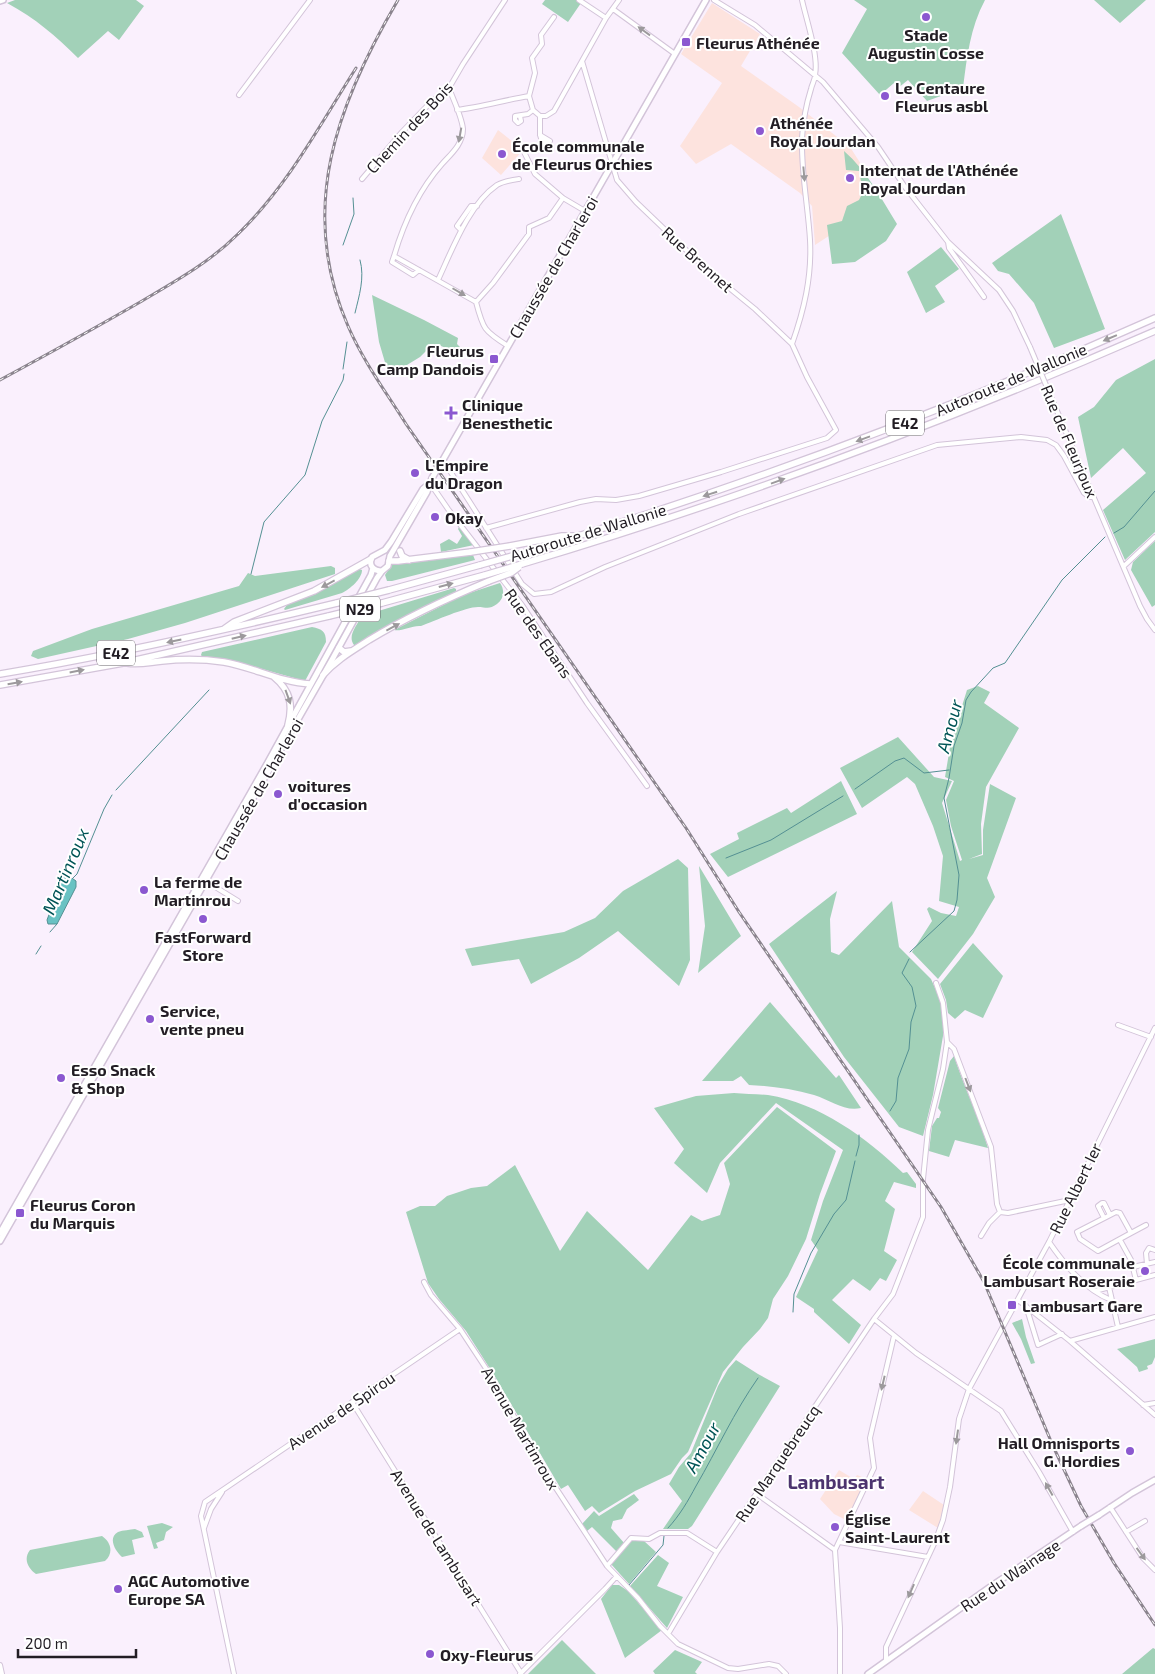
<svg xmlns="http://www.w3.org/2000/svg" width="1155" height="1674" viewBox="0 0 1155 1674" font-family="'Exo 2',sans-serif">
  <rect width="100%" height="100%" fill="#faf0fd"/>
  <path fill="#fde3de" d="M712,3L760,34L741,66L799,107L850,147L868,175L866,203L844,226L815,245L812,206L800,193L731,144L696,164L680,146L722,83L681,54Z
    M498,130L523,150L501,175L482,158Z
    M839,1470L854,1479L857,1475L862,1477L861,1480L864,1483L848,1521L834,1514L820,1499Z
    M923,1491L944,1505L938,1528L909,1510Z"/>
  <path fill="#a2d1b8" d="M15,0H136L144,6L119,40L108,31L78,58C55,35 36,19 7,3Z
    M545,0H576L581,3L568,22L542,4Z
    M854,0H985C970,28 967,57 963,88L927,101L908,80L898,88L894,83L880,95L842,53L867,9Z
    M1094,0H1146L1120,23Z
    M844,151C867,171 881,198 897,224L886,241L855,262L832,264L827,225L842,221L847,206L859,200L863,192L859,171L846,170Z
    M1061,214L1105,329L1054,348L1034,303L1009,274L998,271L992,263Z
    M941,247L959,269L935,286L945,302L926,313L907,272Z
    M372,295L424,320L458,338L457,344L463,350L461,354L441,346L430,347L420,357L389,376L379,342Z
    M1155,359V532L1125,560L1103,510L1146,473L1123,448L1091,478L1078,417L1094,407L1116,380Z
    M460,525L474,545L441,552L440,544L449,539L457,544L462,536L458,529Z
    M1155,541V605L1152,607L1131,570L1133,562Z
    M473,555L475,560L392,581H387L385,575L392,564Z
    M331,566L335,568V574L185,623L128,639L38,659L31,656L33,651L92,629L239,586L248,573L255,576Z
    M359,569L362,570C362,579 350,589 342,593L285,610L284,609L287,605L317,592Z
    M500,583C505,590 504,599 497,604C489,610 486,607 478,607C466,607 434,621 421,626C412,625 401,632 394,630L463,595Z
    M454,588L456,589V593L411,613L356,645H354C347,636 357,625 362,616Z
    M312,627C322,629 326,631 326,642L305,681L244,664L203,658L201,655L202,652Z
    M978,686L990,692L984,703L1019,728L986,787L981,824L982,854L969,859L983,855V830L990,784L1016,798L987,878L995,897L973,934L938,979L912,952L932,921L927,909L929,907L941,913L956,916L959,907L939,901L943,856L933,826L915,784L907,777L862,808L840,768L898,737L934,777L952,781L942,803L960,861L962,860L951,826L946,800L954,781L945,777L951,741L967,690Z
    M841,781L857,814L728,877L710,854L739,839L737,833L787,808L791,813Z
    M678,859L688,868L690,960L679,986L618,931L579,958L531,984L519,959L472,966L465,949L564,932L595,918L623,891Z
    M699,866L741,936L698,973L705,926Z
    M837,891L830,919L831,952L839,955L892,901L899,947L931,979L943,1006V1036L933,1095L923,1136L899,1127L881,1104L844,1057L769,944Z
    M973,943L1003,976L983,1018L965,1010L955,1019L948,1013L946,1000L940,984Z
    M770,1002L836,1078L839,1075L861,1108C845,1112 830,1100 814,1095C793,1089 770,1086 749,1085L741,1076L733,1081H702Z
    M954,1056C964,1087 979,1117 988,1148L955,1140L949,1157L929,1151L932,1126L937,1118H939L941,1112L938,1108L950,1061Z
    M734,1093C745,1094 757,1094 768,1095C819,1103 867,1138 903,1173L907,1172L916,1184V1188L894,1182L885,1201L895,1209L884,1251L897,1260L886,1281L880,1278L870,1291L853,1279L832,1300L861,1325L849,1344L814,1312V1309L796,1297L818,1250L811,1240L823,1201L843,1150L776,1103L720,1163L707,1193L674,1163L684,1149L654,1108L696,1096Z
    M777,1107L836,1151L820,1194L806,1239L788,1276L773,1299L768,1318L760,1329L743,1347L723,1372L688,1452L682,1458L671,1474L635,1491L599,1513L592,1506L585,1511L568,1485L561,1489L494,1375L466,1331L439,1299L428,1283L406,1212L420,1206H435L447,1196L471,1188L487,1186L515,1165L560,1251L587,1211L648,1270L691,1215L702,1221L720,1215L730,1184L724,1163Z
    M1022,1319L1026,1337L1035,1363L1031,1364L1021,1339L1012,1323Z
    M1155,1339V1357L1152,1364L1147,1366L1148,1369L1139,1372L1137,1367L1117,1349Z
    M736,1360L758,1374L780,1386L692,1526L688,1529H663L682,1501L669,1484L679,1467L691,1453L718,1386L728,1369Z
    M634,1494L639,1500L627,1509L622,1519L613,1521L611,1528L625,1544L617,1552L592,1527L587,1531L582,1524L594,1511L599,1516Z
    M162,1523L173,1527L166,1532L164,1540L156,1543L158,1548L154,1549L147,1526Z
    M135,1529L142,1532L144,1537L132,1540L135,1554L122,1557C116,1552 107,1538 118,1532C123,1530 130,1530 135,1529Z
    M102,1536C111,1542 114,1553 105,1561L36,1574C28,1568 23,1559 30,1550Z
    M632,1540L644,1541L656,1552L629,1584L611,1564Z
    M658,1555L669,1563L657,1586L683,1597L667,1628L630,1586Z
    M612,1585H619L628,1591L662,1630L625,1658L601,1599Z
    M562,1640L596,1674H528Z
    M1153,1648L1155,1649V1674H1122Z
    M675,1650L702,1662L695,1672L697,1674H655L653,1671Z"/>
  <path fill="#69c2c3" stroke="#549093" d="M69,876L76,881V887L57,924H48L47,920C53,906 56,890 62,877Z"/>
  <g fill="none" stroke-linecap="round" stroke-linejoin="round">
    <path stroke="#549093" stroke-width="1" d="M343,245L354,214L353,198
      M355,313C359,296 365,278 360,260
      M343,369L347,342
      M1114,533L1124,527L1155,491
      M251,574L264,522L305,475L322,421L343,380L344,374
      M855,789L895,761L904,758L924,773L949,770
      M116,790L209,690
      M726,858L771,840L843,796
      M73,878L77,874L104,809L112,795
      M50,932L57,924
      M910,952L954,911L957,900L959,875L944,798L949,778L954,746L962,723L966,700L971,692L993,668L1005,663L1062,580L1105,537
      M36,954L41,946
      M890,1111L896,1101L898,1078L909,1049L911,1022L916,1006L912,987L902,973L909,959
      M856,1156L859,1145V1135
      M793,1312L794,1294L811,1253L834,1214L846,1200L855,1161
      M668,1528C680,1515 688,1501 696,1486C717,1450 734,1412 758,1378
      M629,1585L663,1545L664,1536"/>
    <g stroke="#d3c4d9" stroke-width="6">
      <path id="minor" d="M579,0L606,18
        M714,0L755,25L823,82L878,147L905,187L948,242L999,290L1013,311L1030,347
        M613,9L675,54
        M449,88C453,99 462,117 463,129C463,144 451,154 442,164C418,191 404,222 394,256L476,302C483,329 484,331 508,346
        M239,95L310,0
        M529,96L533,110L540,116H546L554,111L582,61
        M457,110C481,107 505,100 529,96L535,73L532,58L542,44L541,35L554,17
        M520,116L521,121L518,123L515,120V116L528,114L533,110
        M540,116V135L542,141L548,143L550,141L540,135
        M524,152L535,174L563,198L585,211
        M362,179L402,132L430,103L449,88L463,64L505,0
        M461,230L457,226L471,206H477
        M948,242L949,248L984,297
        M394,256L392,262L413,275L419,270
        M438,280C452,250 469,204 497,185C504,181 512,180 519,179
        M476,302L493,283L529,234V227L549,218L563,198
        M792,344C804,310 812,277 810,240C808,206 801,172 802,138C803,122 806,105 811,89C812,84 815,80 815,75C819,56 806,19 802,0
        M1054,404L1140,606L1147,619L1155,630
        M443,460L522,584L534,594L551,592L605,567L739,514L937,445L1021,437L1047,440L1056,445L1064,456L1084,493L1089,497H1093
        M430,483L448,509L522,605L587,703L647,786
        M486,528L580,502L596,499L616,500L639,496L721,472L827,438L836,430L807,377L792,344L755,309L706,269L636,202L617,180L582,61L606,18L619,0
        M1124,566L1155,537
        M204,880L238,901
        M1118,1025L1151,1037
        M947,1042L954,1049L991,1147L997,1204L1000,1212
        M1116,1212L1120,1213L1131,1233L1098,1251L1080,1239L1077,1232Z
        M1104,1218L1098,1206L1102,1203H1104L1110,1215
        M1131,1233L1146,1225
        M981,1236L989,1223L1000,1212L1008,1213L1070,1200
        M1120,1240L1131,1260L1136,1280
        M1049,1242C1065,1265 1084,1289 1111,1300
        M1147,1264L1146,1253L1149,1248L1155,1250
        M1133,1267L1155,1262
        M424,1282L431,1295L460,1329L489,1373L550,1479L607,1566L638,1598L660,1626L678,1644L728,1668L738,1669L769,1664L778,1666L786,1674
        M1109,1287L1118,1327
        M1095,1291L1155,1275
        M1018,1300L1070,1341L1155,1415
        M1026,1306L1038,1345L1062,1334
        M874,1319L916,1353L1001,1411L1039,1472L1073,1532
        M1070,1341L1155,1317
        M352,1402L521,1673
        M1143,1405L1155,1403
        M757,1494L835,1550
        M1110,1507L1143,1558L1155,1570
        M204,1528L211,1509L222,1492
        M1126,1532L1145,1521
        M839,1542L928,1557
        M835,1550L874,1468L870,1438L894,1336
        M835,1550L840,1628V1674
        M607,1566L631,1538L649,1539L660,1533H687L717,1552
        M668,1634L717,1552L874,1319L893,1294L923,1217V1179L928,1130L943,1069L947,1042L943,1003L936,983
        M886,1661V1647L935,1542L943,1520L950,1487L959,1419L969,1389L1049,1242L1155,1028
        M0,1665L2,1674
        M234,1674L201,1516L205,1502L460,1329
        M520,1674L605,1589L616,1577"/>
    </g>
    <g stroke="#d3c4d9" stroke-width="8">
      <path id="major" d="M0,1L3,0
        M440,465L706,0
        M382,571C373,571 368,565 372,557L385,550L391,542L423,489L429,484
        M0,1233L267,764L371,575L373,568
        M0,1241L333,658L377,578L382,571L388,566L390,556L427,492L432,478
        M1099,1515L1132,1493L1155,1480
        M868,1674L993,1585L1081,1526"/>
    </g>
    <g stroke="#d3c4d9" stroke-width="8">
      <path id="highway" d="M510,546L562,536H573
        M400,551L402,556L409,560
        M516,555C734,490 947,411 1155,318
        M389,561H398L471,552
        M522,564C738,500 949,421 1155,331
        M389,590L480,565
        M382,603L485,575
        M224,629L234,622L314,591L371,559
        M339,648L344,652L351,651
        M127,663C140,665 150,662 162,661C182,659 203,659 224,662C253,667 280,682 310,684
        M0,674C113,655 225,630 337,603
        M323,675C336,660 352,651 369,640C407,617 448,598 489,581
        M274,677C291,691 293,706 288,725
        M0,685L123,663L329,616"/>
    </g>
    <use href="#minor" stroke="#fff" stroke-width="4"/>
    <use href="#major" stroke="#fff" stroke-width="5"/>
    <use href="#highway" stroke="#fff" stroke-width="5.5"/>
    <g stroke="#8b848e" stroke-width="3">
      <path id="rail" d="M398,0C337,104 297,209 348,326C363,361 386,392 406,424L686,828L739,912L941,1207L984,1282L1053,1446L1081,1506L1114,1563L1155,1625
        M0,380C48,354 95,328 142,301C176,281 210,262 238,234C287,187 320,125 356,68"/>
    </g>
    <use href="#rail" stroke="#fff" stroke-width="1" stroke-dasharray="4" stroke-linecap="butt"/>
    <g stroke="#d3c4d9" stroke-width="6" stroke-linecap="butt">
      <path id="minor-bridge" d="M1030,347L1054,404"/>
    </g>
    <g stroke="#d3c4d9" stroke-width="8" stroke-linecap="butt">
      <path id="major-bridge" d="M432,478L440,465
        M1081,1526L1099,1515"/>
    </g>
    <g stroke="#d3c4d9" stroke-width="8" stroke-linecap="butt">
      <path id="highway-bridge" d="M471,552L510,546
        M480,565L516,555
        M485,575L522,564
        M489,581L511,573L519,567
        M337,603L389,590
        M329,616L382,603"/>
    </g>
    <use href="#minor-bridge" stroke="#fff" stroke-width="4"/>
    <use href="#major-bridge" stroke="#fff" stroke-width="5"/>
    <use href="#highway-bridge" stroke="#fff" stroke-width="5.5"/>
  </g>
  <defs><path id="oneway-solid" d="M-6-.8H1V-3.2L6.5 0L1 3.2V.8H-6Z" transform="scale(1.25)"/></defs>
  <g fill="#9c999c">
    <use href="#oneway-solid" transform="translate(644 31) rotate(-144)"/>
    <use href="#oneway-solid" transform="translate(460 135) rotate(100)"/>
    <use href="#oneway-solid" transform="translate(804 174) rotate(85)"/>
    <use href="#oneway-solid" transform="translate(459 292) rotate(30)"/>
    <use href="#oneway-solid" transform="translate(1110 338) rotate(157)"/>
    <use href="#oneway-solid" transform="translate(863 439) rotate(160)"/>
    <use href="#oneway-solid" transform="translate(778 481) rotate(-20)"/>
    <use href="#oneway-solid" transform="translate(710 494) rotate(162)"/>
    <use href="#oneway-solid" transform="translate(328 584) rotate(152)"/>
    <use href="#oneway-solid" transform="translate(446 585) rotate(-15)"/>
    <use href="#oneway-solid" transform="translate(393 627) rotate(-28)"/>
    <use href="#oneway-solid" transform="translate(239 637) rotate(-13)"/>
    <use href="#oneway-solid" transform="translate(174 641) rotate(168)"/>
    <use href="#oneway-solid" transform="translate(77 671) rotate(-11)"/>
    <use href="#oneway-solid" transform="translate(15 683) rotate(-10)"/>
    <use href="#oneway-solid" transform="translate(288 697) rotate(70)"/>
    <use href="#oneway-solid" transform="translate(968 1085) rotate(69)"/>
    <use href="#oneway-solid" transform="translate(883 1383) rotate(103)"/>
    <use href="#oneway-solid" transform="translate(957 1437) rotate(98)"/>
    <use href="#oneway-solid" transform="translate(1049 1489) rotate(-119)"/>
    <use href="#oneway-solid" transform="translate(1141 1554) rotate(54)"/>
    <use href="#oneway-solid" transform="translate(911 1591) rotate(114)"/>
  </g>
  <g fill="#8b58d0" stroke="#fff" stroke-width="2">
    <circle cx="926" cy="17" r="5"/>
    <rect x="681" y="37" width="10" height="10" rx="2.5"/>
    <circle cx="885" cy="96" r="5"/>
    <circle cx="760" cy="131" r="5"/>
    <circle cx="502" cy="154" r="5"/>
    <circle cx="850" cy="178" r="5"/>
    <rect x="489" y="354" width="10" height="10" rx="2.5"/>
    <path d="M448.5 405.5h5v5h5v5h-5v5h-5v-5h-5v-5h5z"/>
    <circle cx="415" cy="473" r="5"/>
    <circle cx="435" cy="517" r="5"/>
    <circle cx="278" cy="794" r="5"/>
    <circle cx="144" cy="890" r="5"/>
    <circle cx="203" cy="919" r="5"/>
    <circle cx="150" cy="1019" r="5"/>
    <circle cx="61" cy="1078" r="5"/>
    <rect x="15" y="1208" width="10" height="10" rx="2.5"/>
    <circle cx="1145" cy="1271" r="5"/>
    <rect x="1007" y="1300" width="10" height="10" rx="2.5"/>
    <circle cx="1130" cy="1451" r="5"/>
    <circle cx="835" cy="1527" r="5"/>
    <circle cx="118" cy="1589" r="5"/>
    <circle cx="430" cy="1654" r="5"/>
  </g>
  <g text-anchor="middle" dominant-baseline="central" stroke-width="4" stroke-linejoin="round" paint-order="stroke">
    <g fill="#fff" stroke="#646166" stroke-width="1">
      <rect x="886" y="410.5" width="38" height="25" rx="4"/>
      <rect x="340" y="596.5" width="40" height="25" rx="4"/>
      <rect x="97" y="640.5" width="38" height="25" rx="4"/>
    </g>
    <g font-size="15" font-weight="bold" fill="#221d24">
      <text x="905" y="423">E42</text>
      <text x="360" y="609">N29</text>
      <text x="116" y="653">E42</text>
    </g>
    <g font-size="16" font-weight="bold" fill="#221d24" stroke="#fff" text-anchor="start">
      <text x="926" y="34" text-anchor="middle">Stade<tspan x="926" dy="18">Augustin Cosse</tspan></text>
      <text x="696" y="42">Fleurus Athénée</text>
      <text x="895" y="87">Le Centaure<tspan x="895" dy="18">Fleurus asbl</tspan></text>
      <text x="770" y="122">Athénée<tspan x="770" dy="18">Royal Jourdan</tspan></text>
      <text x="512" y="145">École communale<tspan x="512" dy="18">de Fleurus Orchies</tspan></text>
      <text x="860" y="169">Internat de l'Athénée<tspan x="860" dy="18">Royal Jourdan</tspan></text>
      <text x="484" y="350" text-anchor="end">Fleurus<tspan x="484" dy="18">Camp Dandois</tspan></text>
      <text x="462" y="404">Clinique<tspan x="462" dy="18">Benesthetic</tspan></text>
      <text x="425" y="464">L'Empire<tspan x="425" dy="18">du Dragon</tspan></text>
      <text x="445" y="517">Okay</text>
      <text x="288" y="785">voitures<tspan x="288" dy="18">d'occasion</tspan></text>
      <text x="154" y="881">La ferme de<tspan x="154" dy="18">Martinrou</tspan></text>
      <text x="203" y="936" text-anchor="middle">FastForward<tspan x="203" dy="18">Store</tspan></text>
      <text x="160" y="1010">Service,<tspan x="160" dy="18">vente pneu</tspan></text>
      <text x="71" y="1069">Esso Snack<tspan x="71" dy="18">&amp; Shop</tspan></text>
      <text x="30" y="1204">Fleurus Coron<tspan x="30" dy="18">du Marquis</tspan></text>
      <text x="1135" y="1262" text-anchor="end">École communale<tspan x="1135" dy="18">Lambusart Roseraie</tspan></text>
      <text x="1022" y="1305">Lambusart Gare</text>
      <text x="1120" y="1442" text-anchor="end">Hall Omnisports<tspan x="1120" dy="18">G. Hordies</tspan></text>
      <text x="845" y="1518">Église<tspan x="845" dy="18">Saint-Laurent</tspan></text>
      <text x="128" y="1580">AGC Automotive<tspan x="128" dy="18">Europe SA</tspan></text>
      <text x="440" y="1654">Oxy-Fleurus</text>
    </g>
    <g font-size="16" fill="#221d24" stroke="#fff">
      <text transform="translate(409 127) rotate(-47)">Chemin des Bois</text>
      <text transform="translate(698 259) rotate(42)">Rue Brennet</text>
      <text transform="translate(553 267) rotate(-60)">Chaussée de Charleroi</text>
      <text transform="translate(1011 379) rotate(-23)">Autoroute de Wallonie</text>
      <text transform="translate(1070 441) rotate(67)">Rue de Fleurjoux</text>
      <text transform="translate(588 532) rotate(-17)">Autoroute de Wallonie</text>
      <text transform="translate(539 633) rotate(55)">Rue des Ebans</text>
      <text transform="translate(258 789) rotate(-60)">Chaussée de Charleroi</text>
      <text transform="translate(1075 1188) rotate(-64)">Rue Albert Ier</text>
      <text transform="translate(341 1410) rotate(-34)">Avenue de Spirou</text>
      <text transform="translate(521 1428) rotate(60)">Avenue Martinroux</text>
      <text transform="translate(777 1463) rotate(-56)">Rue Marquebreucq</text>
      <text transform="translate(437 1537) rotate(58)">Avenue de Lambusart</text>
      <text transform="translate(1010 1575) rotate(-34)">Rue du Wainage</text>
    </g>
    <g font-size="18" font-style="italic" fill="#005456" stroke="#fff">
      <text transform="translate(949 726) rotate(-75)">Amour</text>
      <text transform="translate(65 871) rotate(-67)">Martinroux</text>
      <text transform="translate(702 1447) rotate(-61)">Amour</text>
    </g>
    <g font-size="19" font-weight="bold" fill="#4c346f" stroke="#fff">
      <text x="836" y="1481">Lambusart</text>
    </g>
  </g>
  <path d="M18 1649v8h118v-8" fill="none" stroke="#221d24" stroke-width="2.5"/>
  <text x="25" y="1649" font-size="15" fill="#221d24" stroke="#ffffff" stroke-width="4" paint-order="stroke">200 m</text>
</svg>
